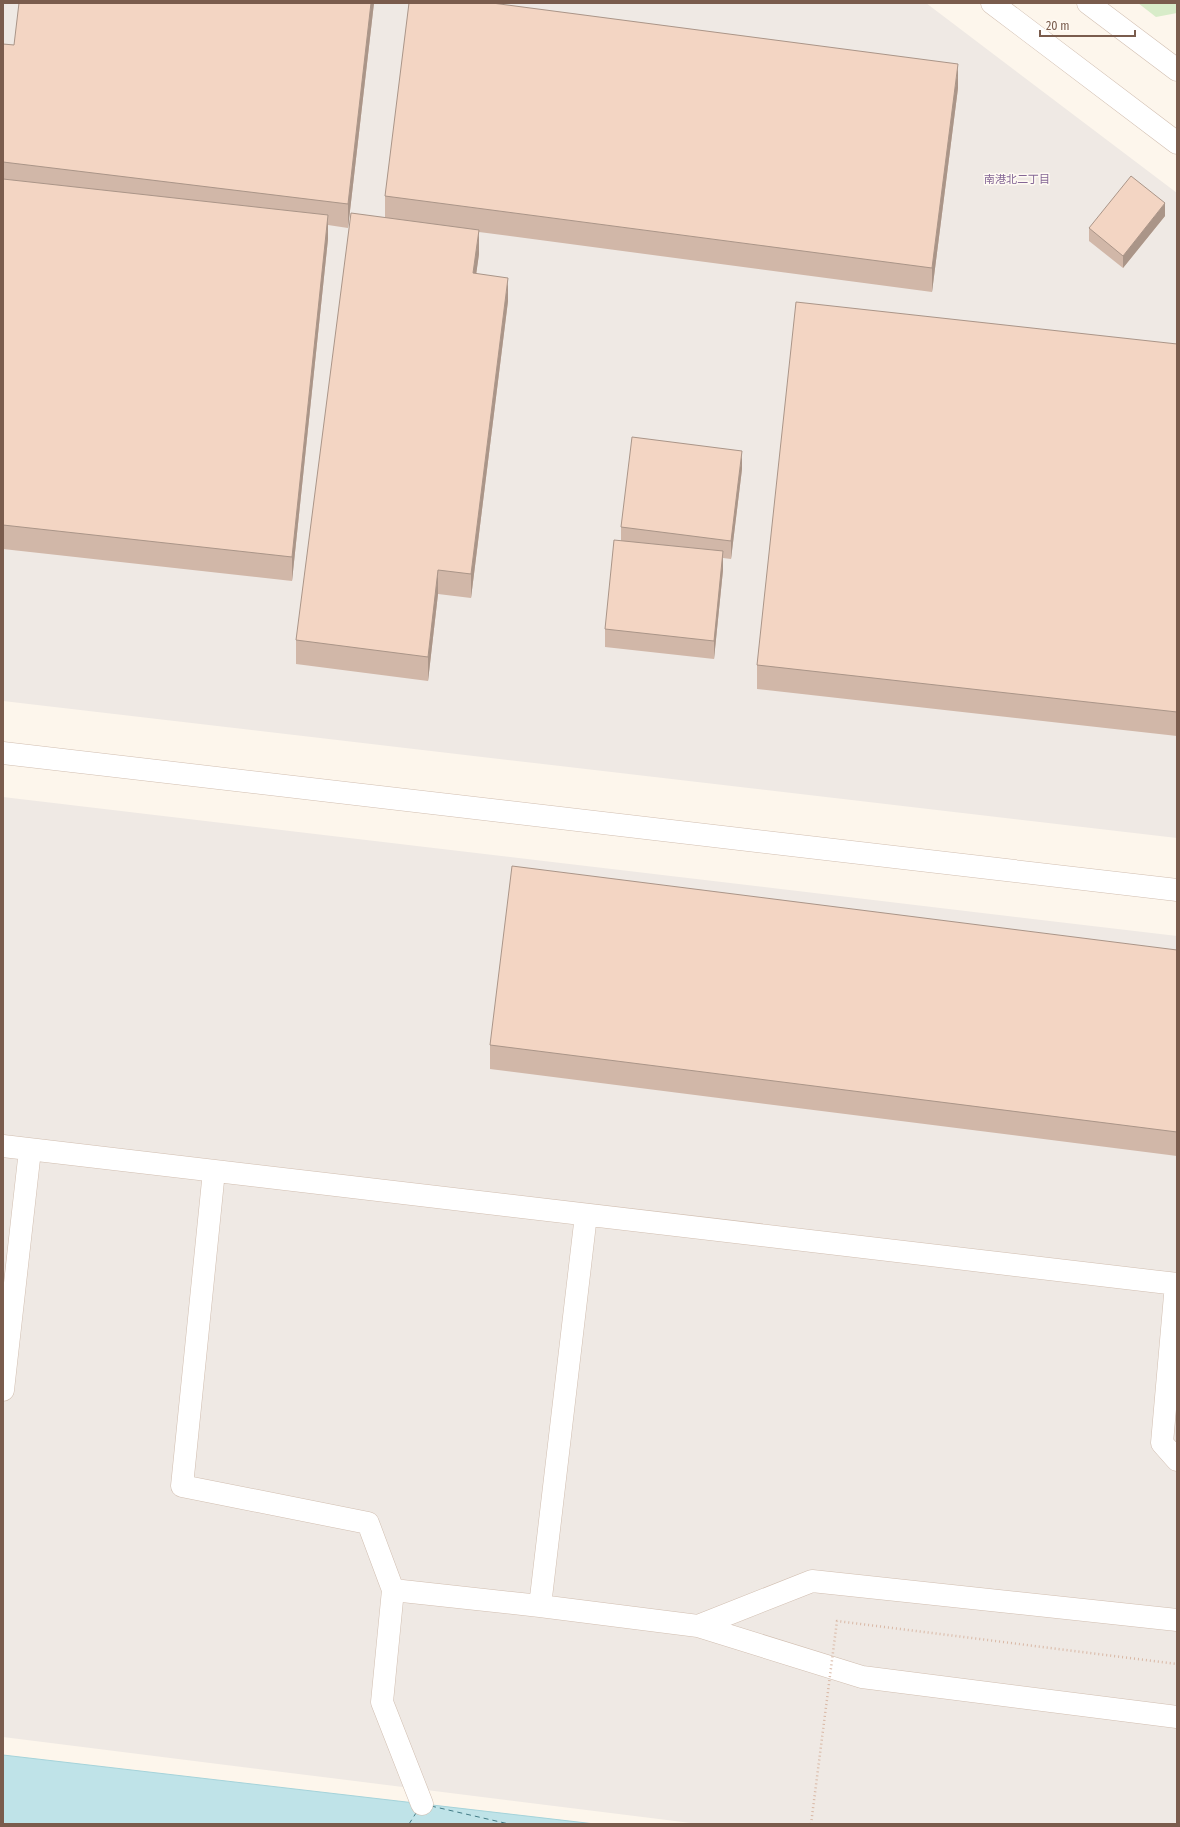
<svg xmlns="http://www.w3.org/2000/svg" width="1180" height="1827" viewBox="0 0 1180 1827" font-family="'Fira Sans Condensed','Noto Sans JP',sans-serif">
  <rect width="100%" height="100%" fill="#fdf6ec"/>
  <path fill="#efe9e4" d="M3,3H926L1177,193V838L3,701Z
    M3,797L1177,936V1824H699L3,1737Z"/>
  <path fill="#d8ecc9" d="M1138,3H1177V13L1156,17Z"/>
  <path fill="#bfe3e8" stroke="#a5d3da" d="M3,1755L595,1824H3Z"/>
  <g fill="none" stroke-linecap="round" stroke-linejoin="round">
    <path stroke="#437c86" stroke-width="1" stroke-dasharray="5 4" stroke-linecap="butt" d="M431,1806L509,1824
      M409,1824L416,1813"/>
    <g stroke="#d1beb0" stroke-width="23">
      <path id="minor" d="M992,3L1177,143
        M1088,3L1177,70
        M3,753L1177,890
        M3,1146L1177,1284
        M214,1171L182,1486L368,1523L393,1590L540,1606
        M586,1215L540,1606L698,1626L862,1677L1177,1717
        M1176,1284L1162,1443L1177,1460
        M3,1390L30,1150
        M393,1590L382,1702L422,1804
        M698,1626L812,1581L1177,1620"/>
    </g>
    <use href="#minor" stroke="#fff" stroke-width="22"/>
    <path stroke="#d9b8a5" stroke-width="2.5" stroke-dasharray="1 3" stroke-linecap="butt" d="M811,1824L837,1621L1177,1664"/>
  </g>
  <path fill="#d1b7a8" d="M374,3L348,228L328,225V239L292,581L3,549V44L14,45Z
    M958,88L932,292L479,232V254L476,274L508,301L471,598L438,594L428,681L296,664V640L385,218V196Z
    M1165,216L1123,268L1089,241V228Z
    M1177,344V736L757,689V665Z
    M742,469L731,559L723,558V570L714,659L605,647V629L621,541V527Z
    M1177,950V1156L490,1069V1045Z"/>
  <path fill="#aa9588" d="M371,3H374L348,228V204Z
    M958,64V88L932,292V268Z
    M1165,203V216L1123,268V256Z
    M328,215V239L292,581V557Z
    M479,230V254L473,297V273Z
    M508,278V301L471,598V574Z
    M742,451V469L731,559V541Z
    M723,551V570L714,659V641Z
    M438,570V594L428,681V657Z"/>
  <path fill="#f3d5c3" stroke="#aa9588" d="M19,3H371L348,204L3,162V44L14,45Z
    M409,3H492L958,64L932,268L385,196Z
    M1131,176L1165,203L1123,256L1089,228Z
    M3,179L328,215L292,557L3,525Z
    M351,213L479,230L473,273L508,278L471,574L438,570L428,657L296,640Z
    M796,302L1177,344V712L757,665Z
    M632,437L742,451L731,541L621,527Z
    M614,540L723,551L714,641L605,629Z
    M512,866L1177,950V1132L490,1045Z"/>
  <g text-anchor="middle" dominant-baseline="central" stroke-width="3" stroke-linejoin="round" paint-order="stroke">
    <g font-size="11" fill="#846695" stroke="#fffaf3">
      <text x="1017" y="179">南港北二丁目</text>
    </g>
  </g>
  <rect width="1180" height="1827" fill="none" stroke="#7a5c4d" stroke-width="8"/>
  <path d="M1040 30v6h95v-6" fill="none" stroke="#7a5c4d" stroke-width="2"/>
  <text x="1046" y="30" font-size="12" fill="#7a5c4d" stroke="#fffaf3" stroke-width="3" paint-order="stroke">20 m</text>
</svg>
